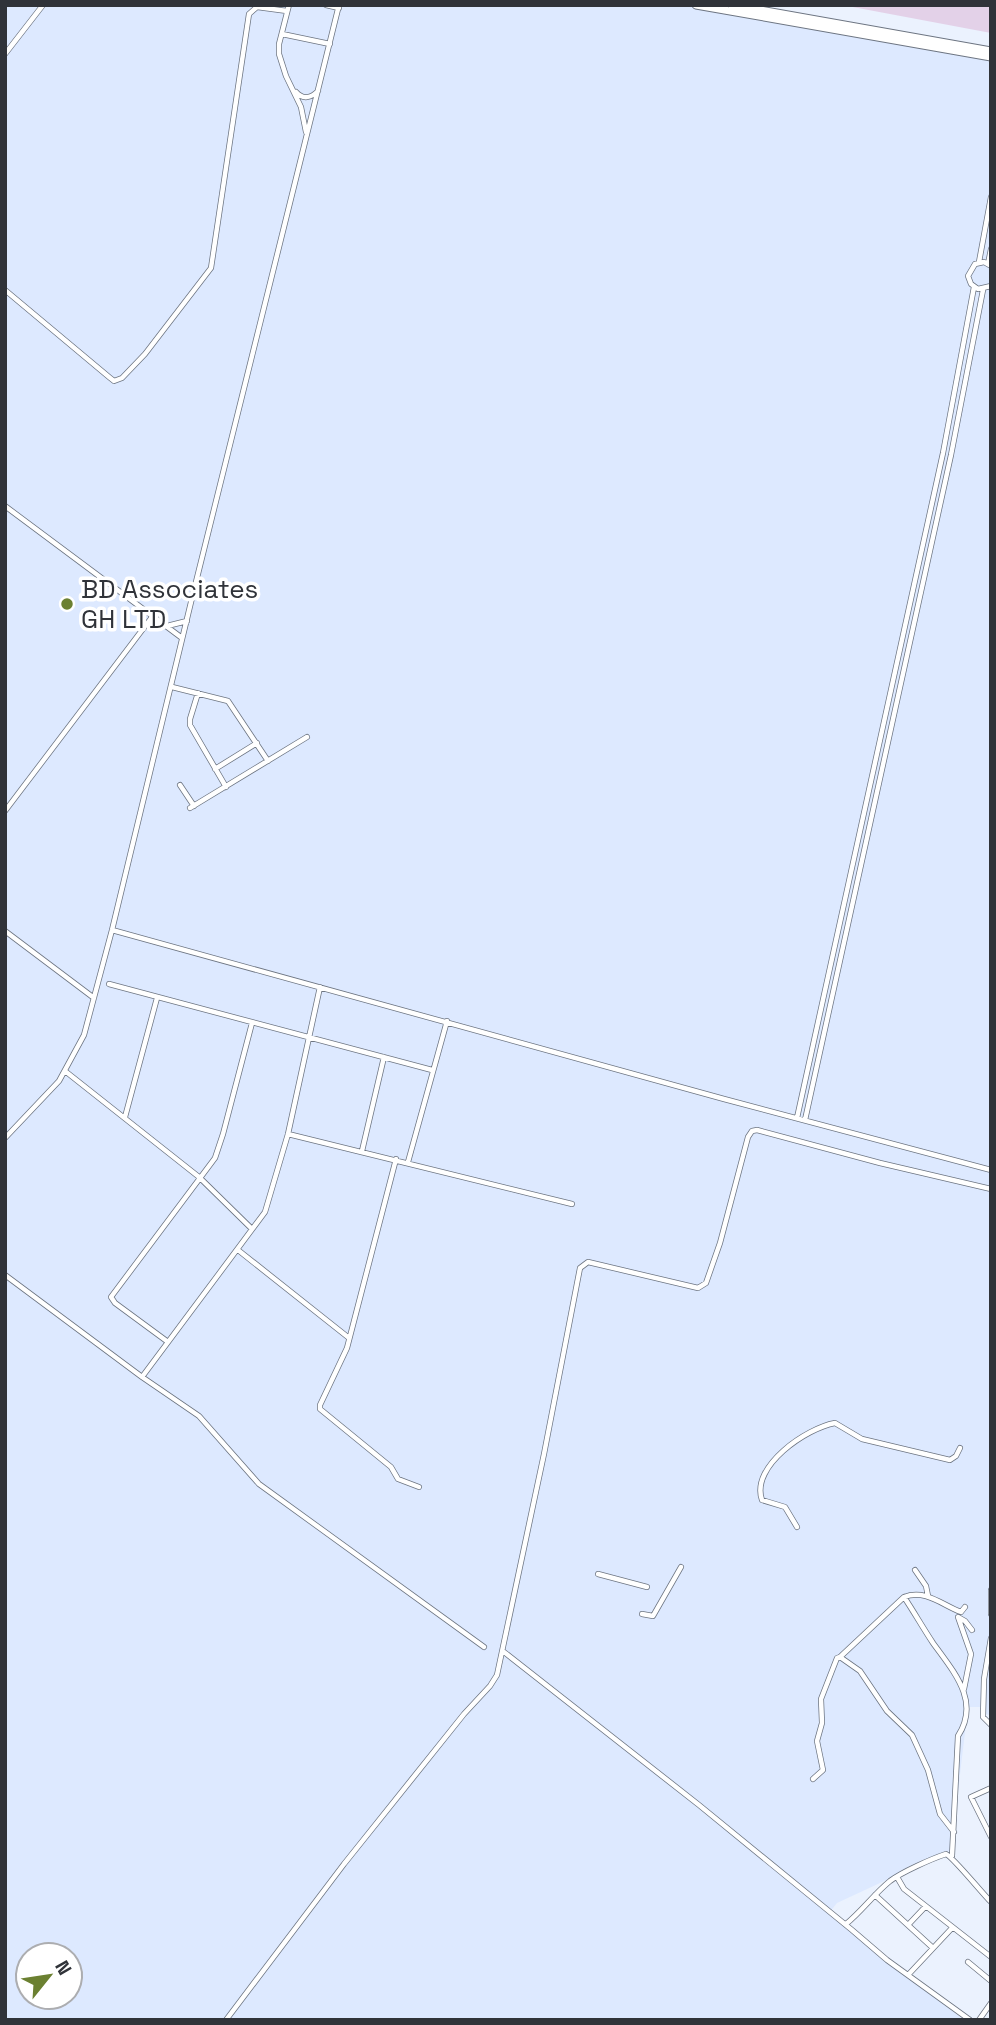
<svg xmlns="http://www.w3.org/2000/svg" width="996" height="2025" viewBox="0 0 996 2025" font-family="'Space Grotesk',sans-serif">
  <rect width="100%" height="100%" fill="#ebf2fe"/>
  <path fill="#dde9ff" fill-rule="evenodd" d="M5,5H680L991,60V1716L986,1714V1707H968L951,1850L837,1903L829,1913L964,2020H5ZM28,1955H70V1997H28Z"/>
  <path fill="#e3d1e8" d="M842,5H991V33Z"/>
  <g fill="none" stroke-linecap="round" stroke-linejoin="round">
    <g stroke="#6d7582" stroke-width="6">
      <path id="minor" d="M289,5L279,44V54L286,76L301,107L306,132
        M326,5L339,8
        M282,34L330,44
        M5,54L43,5
        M296,92C303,100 311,98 318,91
        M979,262L991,197
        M988,264L991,249
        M991,266L984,262L975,264L968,276L971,284L978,289L991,286
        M5,290L109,377L114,381L122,378L145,354L211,268L249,14L257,7L287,11
        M5,506L182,638
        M167,626L187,621
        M172,687L228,701L268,761
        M198,693L190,719V725L226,787
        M215,769L257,743
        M180,785L194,806
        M190,808L307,737
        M5,811L152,617
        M112,930L724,1099L991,1170
        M5,931L94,998
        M109,984L432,1070
        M65,1071L199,1177L252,1229
        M125,1117L157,998
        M797,1118L943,453L974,287
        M805,1120L951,455L983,290
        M288,1134L572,1204
        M5,1138L59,1081L84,1035L112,930L192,598L339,5
        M362,1151L384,1057
        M396,1159L347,1348L320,1405V1409L391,1467L398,1479L419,1487
        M408,1162L447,1021
        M238,1250L349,1338
        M5,1275L142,1377L199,1416L259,1484L484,1647
        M168,1342L115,1303L111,1297L215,1158L223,1134L252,1023
        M142,1377L265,1212L288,1134L320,987
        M797,1527L785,1507L762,1500C750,1466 807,1428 835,1423L862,1439L950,1460L956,1456L960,1448
        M915,1570L926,1586L928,1596
        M598,1574L647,1587
        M991,1590V1614
        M904,1597C914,1612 923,1628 933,1643C953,1671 981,1701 958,1736L952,1856
        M642,1614L653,1616L681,1567
        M991,1638L984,1679L983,1717L991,1725
        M504,1652L699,1805L852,1930L887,1960L970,2020
        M840,1657L904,1597C926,1589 942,1605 961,1612L965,1607
        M964,1689L971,1654L958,1617L965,1621L972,1630
        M813,1779L823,1770L817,1741L822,1723L821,1699L837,1658L840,1657L860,1671L887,1711L912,1735L928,1770L940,1814L954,1832
        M991,1788L971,1797L991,1837
        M897,1877L904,1889L991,1957
        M875,1895L933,1948
        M846,1924C862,1911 874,1894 890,1881C902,1872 931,1859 946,1854C953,1857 981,1892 991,1902
        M908,1925L925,1907
        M968,1962L991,1981
        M908,1975L952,1928
        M226,2020L344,1864L464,1714L490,1686L497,1675L544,1454L580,1268L588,1262L698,1288L706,1283L720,1243L748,1137L752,1131L757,1130L880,1163L991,1189
        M979,2020L991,2003"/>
    </g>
    <g stroke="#6d7582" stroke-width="9">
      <path id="highway" d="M696,5L991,57
        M732,5L991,51"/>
    </g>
    <use href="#minor" stroke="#fff" stroke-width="4.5"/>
    <use href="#highway" stroke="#fff" stroke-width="7"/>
  </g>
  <circle fill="#6b8031" stroke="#fff" stroke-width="2.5" cx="67" cy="604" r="7"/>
  <g text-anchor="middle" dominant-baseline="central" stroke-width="7" stroke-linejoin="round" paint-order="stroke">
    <g font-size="26" fill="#303339" stroke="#fff" text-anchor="start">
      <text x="81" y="589">BD Associates<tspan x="81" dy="30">GH LTD</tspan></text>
    </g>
  </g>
  <rect width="996" height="2025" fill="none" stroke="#303339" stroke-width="14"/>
  <g transform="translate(49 1976) rotate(60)"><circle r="33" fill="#ffffff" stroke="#acadb0" stroke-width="2"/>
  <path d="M0-5L12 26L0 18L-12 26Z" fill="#6b8031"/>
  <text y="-10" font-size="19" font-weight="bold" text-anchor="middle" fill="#303339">N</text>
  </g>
</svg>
